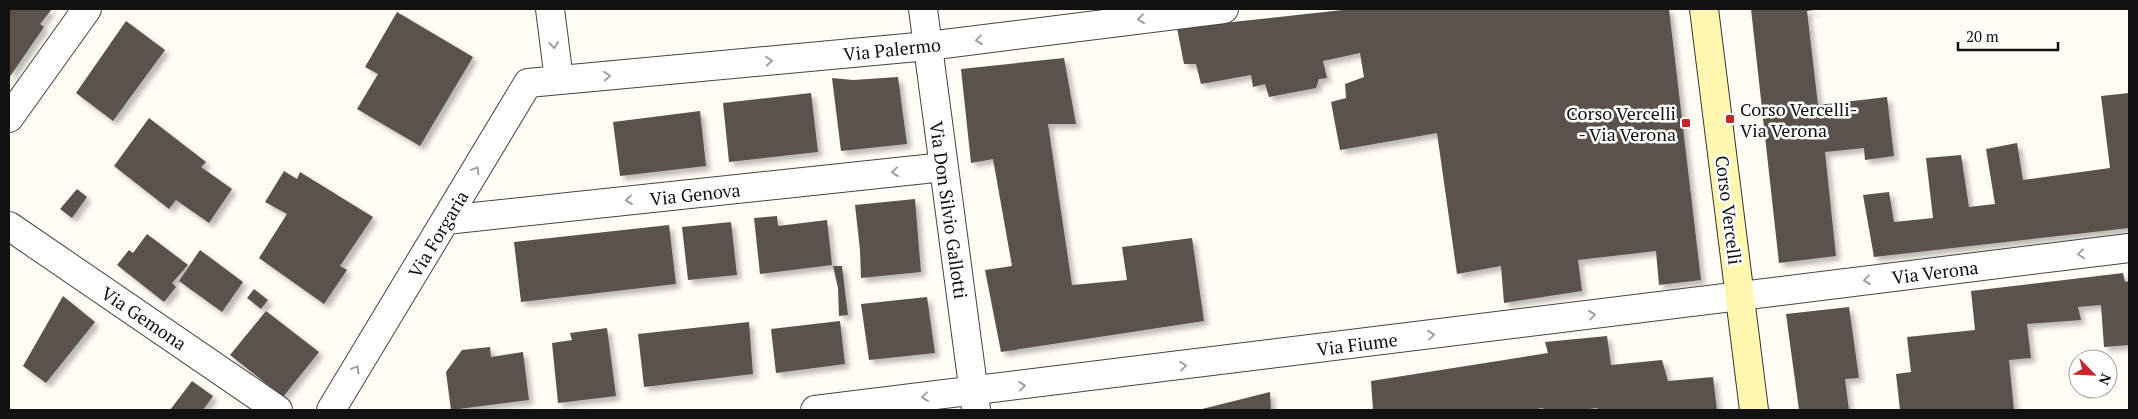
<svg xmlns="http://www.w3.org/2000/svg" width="2138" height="419" viewBox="0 0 2138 419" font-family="'PT Serif',serif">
  <defs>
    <filter id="shadow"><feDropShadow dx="4.5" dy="4.5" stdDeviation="2.5" flood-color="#0004"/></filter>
  </defs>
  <rect width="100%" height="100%" fill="#fffdf5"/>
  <path fill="#5a524d" filter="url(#shadow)" d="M9,9H52L40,24L44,27L9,78Z
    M1352,9H1669L1701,280L1659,285L1656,251L1578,260L1582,291L1504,303L1501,266L1457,274L1437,133L1340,150L1331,102L1346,98L1345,84L1364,77L1360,53L1323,61L1327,78L1319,79L1316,88L1269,97L1265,84L1253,87L1251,75L1201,84L1196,64H1184L1177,28Z
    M1751,9H1821L1807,11L1818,105L1887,97L1894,156L1865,160L1864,148L1825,152L1836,256L1779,263Z
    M397,12L473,57L420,146L357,109L378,74L365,67Z
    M126,21L165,50L113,121L76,93Z
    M1064,58L1076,124H1048L1072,285L1127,280L1122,247L1192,238L1204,321L1001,352L985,270L1012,266L993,159L971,163L961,69Z
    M898,77L907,144L841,151L832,78L853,80Z
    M811,93L818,152L729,162L723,103Z
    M2129,93V228L1874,257L1863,195L1889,192L1894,222L1933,218L1926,158L1961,155L1969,207L1995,204L1986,149L2017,143L2023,180L2110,168L2101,96Z
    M700,111L706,166L620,176L613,122Z
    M149,118L206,162L201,167L232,189L209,223L176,200L169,209L114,166Z
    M284,171L297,179L300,172L373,217L340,266L347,270L324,304L259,258L287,214L265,202Z
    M77,189L87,197L72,218L60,209Z
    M915,199L921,272L861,278L860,250L855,205Z
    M777,216L778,226L827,220L832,265L760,274L754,218Z
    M731,222L737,275L688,280L682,227Z
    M669,225L676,284L521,302L514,242Z
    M147,234L188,265L172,283L176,287L164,302L117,265L129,250L133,253Z
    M200,250L243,282L222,312L179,281Z
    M833,266H842L848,315L839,316L838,288Z
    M2123,273L2125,282L2129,281V345L2104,347L2101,305L2078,307L2081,320L2027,324L2031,358L2009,360L2014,410H1900L1896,374L1911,372L1907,337L1975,330L1971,291Z
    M254,289L268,300L261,309L247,298Z
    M63,296L95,322L46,383L23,366Z
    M927,297L935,353L869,360L861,304Z
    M1849,307L1859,378L1845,379L1849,410H1799L1786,314Z
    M266,311L319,352L283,397L230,355Z
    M840,321L845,364L776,373L771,329Z
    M749,322L753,374L644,387L638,334Z
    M607,328L616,396L558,403L552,343L572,340L570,333Z
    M1607,336L1611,365L1662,360L1668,381L1713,377L1717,410H1598L1597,408L1580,410H1543V408L1532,410H1373L1371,381L1548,353L1545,342Z
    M490,347L491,357L523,352L529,400L451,410L446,372L462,350Z
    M192,381L213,396L203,410H170Z
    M1270,392L1271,410H1198Z"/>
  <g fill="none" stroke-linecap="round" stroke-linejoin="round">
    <g stroke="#444" stroke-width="30">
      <path id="street" d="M550,9L559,80
        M923,9L976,409
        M9,118L87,9
        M446,220L944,167
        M9,226L278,410
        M331,410L528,83L928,46L1224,9
        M815,410L2129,248"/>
    </g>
    <g stroke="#333" stroke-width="30">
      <path id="secondary" d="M1704,9L1754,410"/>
    </g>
    <use href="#street" stroke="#fff" stroke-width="28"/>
    <use href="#secondary" stroke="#fff6b0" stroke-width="28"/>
  </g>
  <defs><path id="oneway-chevron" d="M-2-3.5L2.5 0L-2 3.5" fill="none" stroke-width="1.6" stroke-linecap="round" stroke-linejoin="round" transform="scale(1.25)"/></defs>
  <g stroke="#a0a0a0">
    <use href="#oneway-chevron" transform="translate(1141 19) rotate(173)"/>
    <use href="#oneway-chevron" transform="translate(979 40) rotate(173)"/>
    <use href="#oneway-chevron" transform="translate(554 45) rotate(83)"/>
    <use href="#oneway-chevron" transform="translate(769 61) rotate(-5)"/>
    <use href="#oneway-chevron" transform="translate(607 76) rotate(-5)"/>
    <use href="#oneway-chevron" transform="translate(476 170) rotate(-59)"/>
    <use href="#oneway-chevron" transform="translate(895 172) rotate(174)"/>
    <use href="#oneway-chevron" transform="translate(629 200) rotate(174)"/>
    <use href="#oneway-chevron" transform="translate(2081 254) rotate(173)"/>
    <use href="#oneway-chevron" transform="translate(1867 280) rotate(173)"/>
    <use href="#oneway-chevron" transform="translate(1592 315) rotate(-7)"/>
    <use href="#oneway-chevron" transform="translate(1431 335) rotate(-7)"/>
    <use href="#oneway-chevron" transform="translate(1183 366) rotate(-7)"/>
    <use href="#oneway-chevron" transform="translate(356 369) rotate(-59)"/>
    <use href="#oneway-chevron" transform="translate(1022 386) rotate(-7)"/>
    <use href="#oneway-chevron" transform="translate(925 397) rotate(173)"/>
  </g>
  <g fill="#c4262e" stroke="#fff" stroke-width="2">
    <rect x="1725" y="114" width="10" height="10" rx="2.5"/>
    <rect x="1681" y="118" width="10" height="10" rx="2.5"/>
  </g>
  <g text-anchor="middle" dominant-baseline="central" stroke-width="5" stroke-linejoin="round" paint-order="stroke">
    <g font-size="18" fill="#111" stroke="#fff">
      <text transform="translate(892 49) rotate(-6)">Via Palermo</text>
      <text transform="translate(695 194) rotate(-6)">Via Genova</text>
      <text transform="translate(949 210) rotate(82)">Via Don Silvio Gallotti</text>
      <text transform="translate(1729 210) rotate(83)">Corso Vercelli</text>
      <text transform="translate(438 234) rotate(-59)">Via Forgaria</text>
      <text transform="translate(1935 272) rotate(-7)">Via Verona</text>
      <text transform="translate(144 318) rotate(34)">Via Gemona</text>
      <text transform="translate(1357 344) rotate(-7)">Via Fiume</text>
    </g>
    <g font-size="18" fill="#111" stroke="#fff" text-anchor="start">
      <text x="1740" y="109">Corso Vercelli-<tspan x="1740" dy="21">Via Verona</tspan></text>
      <text x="1676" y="113" text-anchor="end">Corso Vercelli<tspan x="1676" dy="21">- Via Verona</tspan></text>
    </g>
  </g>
  <rect width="2138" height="419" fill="none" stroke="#111111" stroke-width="20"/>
  <g transform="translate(2093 374) rotate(114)"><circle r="24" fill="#ffffff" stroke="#a0a0a0"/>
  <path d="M0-4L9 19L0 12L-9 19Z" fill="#c4262e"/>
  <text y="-8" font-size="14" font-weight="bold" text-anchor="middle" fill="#111111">N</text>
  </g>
  <path d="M1958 42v8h100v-8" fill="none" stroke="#111111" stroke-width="2.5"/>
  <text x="1966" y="42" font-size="15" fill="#111111" stroke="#ffffff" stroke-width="4" paint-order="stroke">20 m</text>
</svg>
